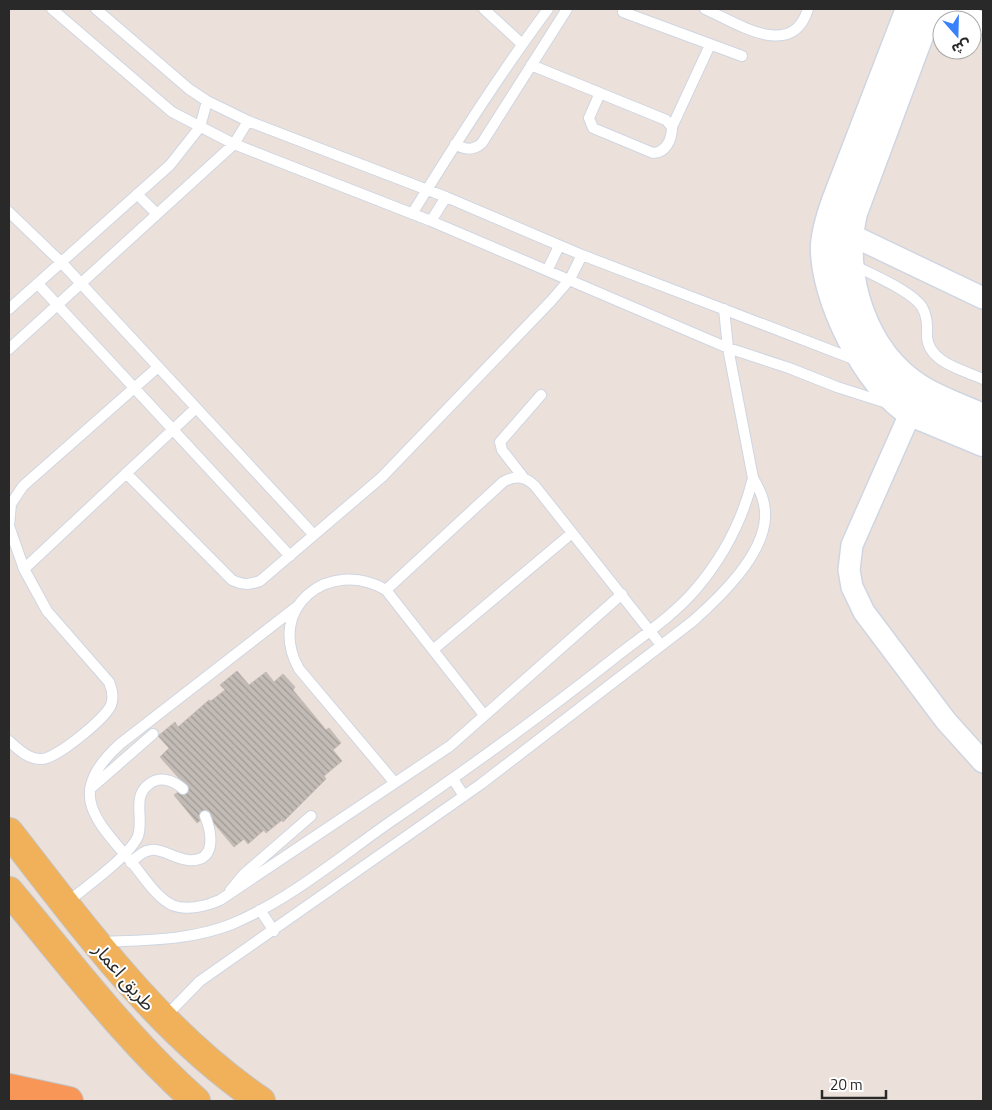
<svg xmlns="http://www.w3.org/2000/svg" width="992" height="1110" viewBox="0 0 992 1110" font-family="'Titillium Web','Noto Sans Arabic',sans-serif">
  <defs>
    <pattern id="building-back-hatch" width="6" height="6" patternUnits="userSpaceOnUse" patternTransform="scale(1.25)"><rect width="6" height="6" fill="#c3bcb6"/><path d="M-1 5l2 2M0 0l6 6M5-1l2 2" fill="none" stroke="#9e9994"/></pattern>
  </defs>
  <rect width="100%" height="100%" fill="#ebe0da"/>
  <path fill="url(#building-back-hatch)" stroke="#c6bcb4" d="M237,671L249,685L266,672L274,682L283,674L295,687L293,690L326,730L329,728L341,743L333,750L342,761L324,776L326,779L283,822L282,820L266,833L264,830L248,844L244,839L234,847L207,815L197,823L174,795L186,786L160,757L169,748L158,736L175,722L178,727L209,700L211,701L225,690L220,685Z"/>
  <g fill="none" stroke-linecap="round" stroke-linejoin="round">
    <g stroke="#cfd6e2" stroke-width="12">
      <path id="service" d="M52,9L172,112L234,144L431,221L728,348L789,368L837,387L887,403
        M96,9L189,89L207,101L248,121L446,197L582,255L856,360
        M484,9L522,44
        M705,9C737,23 792,61 808,9
        M623,12L742,56
        M531,65L666,120L672,127C672,139 666,153 653,153L593,128L589,118L600,93
        M672,127L710,45
        M455,144C465,150 473,151 482,143L567,9
        M137,194L157,214
        M9,212L62,263L314,535
        M412,214C455,144 499,75 548,9
        M431,221L446,197
        M854,265C872,275 912,291 922,307C928,317 927,327 927,337C929,363 964,370 983,379
        M548,269L559,246
        M38,284L290,556
        M9,309L170,165L200,127L207,101
        M9,349L234,144L248,121
        M126,473L232,580C243,585 249,585 260,581L382,477L551,301L570,279L582,255
        M523,477L502,450L500,442L541,395
        M24,569L196,408
        M386,590L503,482C515,475 525,476 535,486L661,645
        M299,605L120,744C65,794 95,819 133,864C144,877 156,897 172,905C186,911 207,906 220,900L450,746L622,594
        M434,649L572,533
        M9,741C18,749 29,760 42,759C56,759 106,718 111,705C114,697 112,689 109,682L47,611L24,569L9,526L11,504L23,486L158,367
        M453,779L464,796
        M395,783L299,669C265,608 329,557 386,590L484,715
        M90,789L153,734
        M131,863C153,837 165,857 188,860C217,863 212,833 205,816
        M230,891L244,874L311,816
        M65,904C83,889 130,856 138,836C144,819 132,797 148,785C159,775 173,780 183,789
        M260,910L274,931
        M100,942C145,940 189,941 232,924C289,900 340,857 390,822C466,770 541,716 613,659C641,637 673,616 696,589C724,556 743,519 753,478
        M164,1018L200,981L481,784L693,621C720,597 763,556 765,518C766,502 760,490 753,478L728,348L724,309"/>
    </g>
    <g stroke="#cfd6e2" stroke-width="24">
      <path id="minor" d="M948,9L983,23
        M849,234L983,298
        M917,398L852,545L849,570L852,587L864,612L946,721L983,762"/>
    </g>
    <g stroke="#cfd6e2" stroke-width="29">
      <path id="tertiary" d="M909,9L835,201C830,215 825,230 824,245C822,296 867,387 911,413L983,443
        M930,9L854,213C839,275 864,353 920,388C939,400 963,408 983,417"/>
    </g>
    <g stroke="#c3c3c3" stroke-width="30">
      <path id="primary" d="M9,832C85,929 158,1031 261,1101
        M9,891C69,962 126,1039 196,1101"/>
    </g>
    <g stroke="#c3c3c3" stroke-width="30">
      <path id="trunk" d="M9,1088L69,1101"/>
    </g>
    <use href="#service" stroke="#fff" stroke-width="10"/>
    <use href="#minor" stroke="#fff" stroke-width="21"/>
    <use href="#tertiary" stroke="#fff" stroke-width="26"/>
    <use href="#primary" stroke="#f0b15a" stroke-width="28"/>
    <use href="#trunk" stroke="#f79656" stroke-width="28"/>
  </g>
  <g text-anchor="middle" dominant-baseline="central" stroke-width="4" stroke-linejoin="round" paint-order="stroke">
    <g font-size="19" fill="#292929" stroke="#fff">
      <text transform="translate(125 976) rotate(49)">طريق اعمار</text>
    </g>
  </g>
  <rect width="992" height="1110" fill="none" stroke="#292929" stroke-width="20"/>
  <g transform="translate(957 35) rotate(160)"><circle r="24" fill="#ffffff" stroke="#a9a9a9"/>
  <path d="M0-4L9 19L0 12L-9 19Z" fill="#3881fa"/>
  <text y="-8" font-size="14" font-weight="bold" text-anchor="middle" fill="#292929">ش</text>
  </g>
  <path d="M822 1090v8h64v-8" fill="none" stroke="#292929" stroke-width="2.5"/>
  <text x="830" y="1090" font-size="15" fill="#292929" stroke="#ffffff" stroke-width="4" paint-order="stroke">20 m</text>
</svg>
